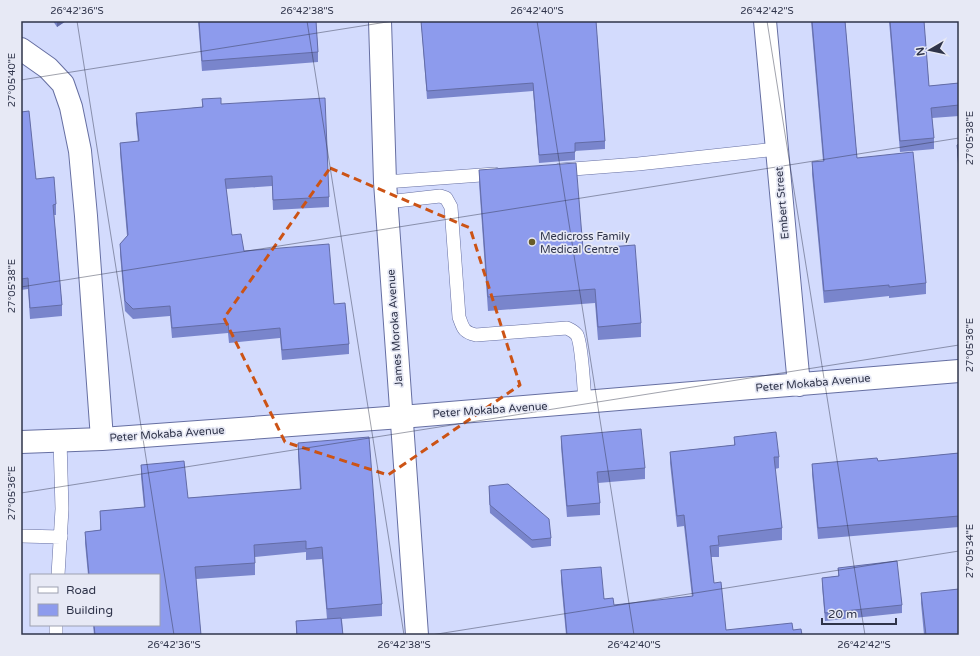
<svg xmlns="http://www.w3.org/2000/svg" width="980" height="656" viewBox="0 0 980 656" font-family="'Varela Round',sans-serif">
  <rect width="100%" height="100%" fill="#d3dbfd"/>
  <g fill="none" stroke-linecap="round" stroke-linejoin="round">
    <g stroke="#666fa2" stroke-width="14">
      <path id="lane" d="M560,170L638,164L777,149
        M385,182L495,174
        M387,202L440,196L446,198L451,207L459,317C463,328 463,332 476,335L567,328C571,330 574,331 577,335C582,344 584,390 585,403
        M21,536L61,537
        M58,575L62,509L60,440
        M56,625V635"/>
    </g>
    <g stroke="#666fa2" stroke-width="24">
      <path id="street" d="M765,21L799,385
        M21,49L48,68L63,84L71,107L80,151L86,216L102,439
        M21,442L102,439L401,417L959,371"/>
    </g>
    <g stroke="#666fa2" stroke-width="24">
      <path id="secondary" d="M380,21L385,182L417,635"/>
    </g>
    <use href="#lane" stroke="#fff" stroke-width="13"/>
    <use href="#street" stroke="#fff" stroke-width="22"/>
    <use href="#secondary" stroke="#fff" stroke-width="22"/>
  </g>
  <path fill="#7985cc" d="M53,21H66L57,27Z
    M198,21H316L318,52V62L202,71Z
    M421,21H596L605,141V149L575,151V160L539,163L533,91L427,99Z
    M811,21H845L857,158L926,283V294L889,298V296L824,303L812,174V162L823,161Z
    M889,21H924L929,86L959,83V116L932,118L934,138V149L900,152Z
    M202,99L221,104L329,197V207L273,210L272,186L226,189L232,235L244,251L334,304L349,344V354L282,360L280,338L229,343L228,333L172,338L170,316L133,319L125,311L120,254V244L127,236L120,153V143L138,142L136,123V113L202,107Z
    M21,112L36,179L56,204V215H54L62,305V316L30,319L28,289L21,290Z
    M959,144V173L957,155V145Z
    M479,170L583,249L641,323V337L598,340L595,303L488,311L479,183Z
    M561,436L645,468V479L598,483L600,503V515L567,517L561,447Z
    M734,437L779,457V468L775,469L782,528V540L719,547V557H711L714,583L726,630H793L802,635H566L561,581V570L614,605L692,597L684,526L677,527L670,463V452L734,445Z
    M298,443L382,604V616L342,619L343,635H296V621L327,619L322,559L306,560V552L255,557V575L196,579L201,635H94L93,625H159V575H88L85,543V532L100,530V511L144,507L141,477V465L188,498L300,489L298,455Z
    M959,453V527L818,539L812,474V464L878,461Z
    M489,486L551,538V546L532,548L490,513L489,494Z
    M838,568L902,605V613L825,621L822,586V578L838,576Z
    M921,593L959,635H924L921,603Z"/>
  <path fill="#636ca6" d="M57,21H66L57,27Z"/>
  <path fill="#8d9bed" stroke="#636ca6" d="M199,21H316L318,52L202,61Z
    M421,21H596L605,141L575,143V152L539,155L533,83L427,91Z
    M812,21H845L857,158L913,152L926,283L889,287V285L824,291L812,162L824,161Z
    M890,21H924L929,86L959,83V105L931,108L934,138L900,141Z
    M221,98V104L325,98L329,197L273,200L272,176L225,179L232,235L241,234L244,251L329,244L334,304L345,303L349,344L282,350L280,328L229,333L228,323L172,328L170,306L133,309L125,301L120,244L128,235L120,143L139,141L136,113L203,107L202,99Z
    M29,111L36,179L54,177L56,204L53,205L62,305L30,308L28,278L21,279V112Z
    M959,144V163L957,145Z
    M576,163L583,249L635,245L641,323L598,327L595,289L488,297L479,170Z
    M641,429L645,468L597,472L600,503L567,506L561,436Z
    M776,432L779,457H774L782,528L718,536L719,545L710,546L714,583L721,582L726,630L792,623L793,630L801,629L802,635H567L561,570L601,567L604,599L613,598L614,605L693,596L684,515L677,516L670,452L735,445L734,437Z
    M369,437L382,604L327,609L322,547L306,549V541L254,545L255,563L195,567L201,635H95L94,625H159V575H89L85,532L101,530L100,511L145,507L141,465L184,461L188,498L301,489L298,443Z
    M959,453V516L818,528L812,464L877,458L878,461Z
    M508,484L549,519L551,538L532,540L490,505L489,486Z
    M897,561L902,605L825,613L822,578L839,576L838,568Z
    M959,589V635H926L921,593Z
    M341,618L343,635H297L296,621Z"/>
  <path fill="none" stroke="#cc5315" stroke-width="3" stroke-dasharray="8 5" stroke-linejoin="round" d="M330,168L470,228L520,385L388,475L285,442L224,318Z"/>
  <path fill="none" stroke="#2f344a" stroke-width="1" stroke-opacity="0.45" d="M77,21L174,635M307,21L404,635M537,21L634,635M767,21L865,635M21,80L393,21M21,287L959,138M21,493L959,345M431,635L959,551"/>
  <circle fill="#685c29" stroke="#e7e9f5" stroke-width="1.5" cx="532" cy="242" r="4"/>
  <g text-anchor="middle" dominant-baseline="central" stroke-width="3.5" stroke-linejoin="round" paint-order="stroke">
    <g font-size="11" fill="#2f344a" stroke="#e7e9f5">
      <text transform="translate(782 203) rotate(-95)">Embert Street</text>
      <text transform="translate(395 328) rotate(-94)">James Moroka Avenue</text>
      <text transform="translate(813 383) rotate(-5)">Peter Mokaba Avenue</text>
      <text transform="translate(490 410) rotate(-4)">Peter Mokaba Avenue</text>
      <text transform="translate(167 434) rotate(-4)">Peter Mokaba Avenue</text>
    </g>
    <g font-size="11" fill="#2f344a" stroke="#e7e9f5" text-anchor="start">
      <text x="540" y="236">Medicross Family<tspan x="540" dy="13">Medical Centre</tspan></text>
    </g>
  </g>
  <rect width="980" height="656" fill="none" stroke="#e7e9f5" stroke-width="44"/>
  <rect x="30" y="574" width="130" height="52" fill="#e7e9f5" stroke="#9da1b1"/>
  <rect x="38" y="587" width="20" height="6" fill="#ffffff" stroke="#9da1b1"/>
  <text x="66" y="594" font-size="12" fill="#2f344a">Road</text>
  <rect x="38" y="604" width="20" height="12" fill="#8d9bed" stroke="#9da1b1"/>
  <text x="66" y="614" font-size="12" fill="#2f344a">Building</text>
  <g transform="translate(930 50) rotate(261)" stroke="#e7e9f5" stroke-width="3" paint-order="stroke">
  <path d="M0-3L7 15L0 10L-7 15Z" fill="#2f344a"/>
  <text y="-6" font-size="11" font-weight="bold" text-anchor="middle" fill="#2f344a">N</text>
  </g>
  <path d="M822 618v6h74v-6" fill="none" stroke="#2f344a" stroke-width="2"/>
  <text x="828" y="618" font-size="12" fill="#2f344a" stroke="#e7e9f5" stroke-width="3" paint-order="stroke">20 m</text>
  <rect x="22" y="22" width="936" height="612" fill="none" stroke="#2f344a" stroke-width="1.5"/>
  <g font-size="10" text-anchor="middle" fill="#2f344a">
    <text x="77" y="14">26°42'36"S</text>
    <text x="307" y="14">26°42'38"S</text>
    <text x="537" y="14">26°42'40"S</text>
    <text x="767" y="14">26°42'42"S</text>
    <text transform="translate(11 80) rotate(-90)" y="4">27°05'40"E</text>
    <text transform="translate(969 138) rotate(-90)" y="4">27°05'38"E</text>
    <text transform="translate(11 286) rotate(-90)" y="4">27°05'38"E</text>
    <text transform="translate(969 345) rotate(-90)" y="4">27°05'36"E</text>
    <text transform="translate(11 493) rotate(-90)" y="4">27°05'36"E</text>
    <text transform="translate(969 551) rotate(-90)" y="4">27°05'34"E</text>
    <text x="174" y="648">26°42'36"S</text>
    <text x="404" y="648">26°42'38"S</text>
    <text x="634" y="648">26°42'40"S</text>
    <text x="864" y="648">26°42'42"S</text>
  </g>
</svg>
